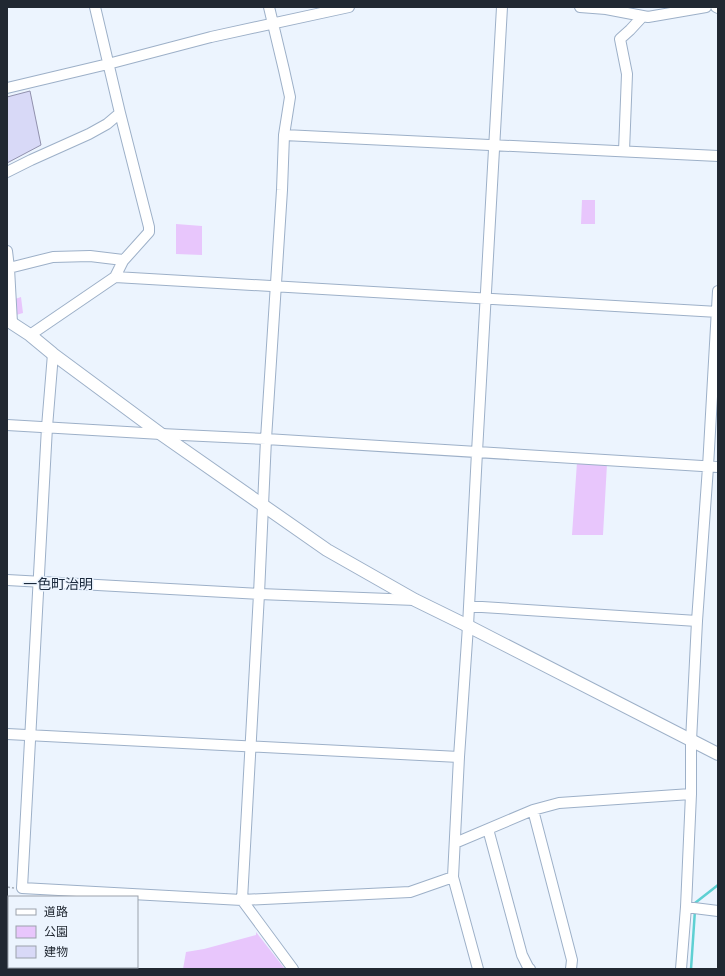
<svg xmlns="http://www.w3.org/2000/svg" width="725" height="976" viewBox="0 0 725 976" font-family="Cabin,'Noto Sans JP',sans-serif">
  <rect width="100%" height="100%" fill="#ecf4fe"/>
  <path fill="#e8c6fc" d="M582,200H595V224H581Z
    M176,224L202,226V255L176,254Z
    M21,297L23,313L16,315L15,299Z
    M577,462L607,464L603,535H572Z
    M256,932L285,969H183L186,952L204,949L256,935Z"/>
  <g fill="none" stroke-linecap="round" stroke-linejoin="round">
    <path stroke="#5ed0d3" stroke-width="2.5" d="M695,905V903L718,885
      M691,969L695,910"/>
  </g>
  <path fill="#d8d9f7" stroke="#9191ad" d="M30,91L41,145L7,163V97Z"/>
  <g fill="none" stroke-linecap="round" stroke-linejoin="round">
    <g stroke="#9db0c8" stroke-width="12">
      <path id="minor" d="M269,7L284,70L290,97L284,135L282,190L266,439L259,594L242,900L293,969
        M580,7L606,9L648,17L706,7
        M716,7L718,8
        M7,88L108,64L211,37L349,7
        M284,135L718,156
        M624,151L627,74L620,39L630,30L643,16
        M7,172L31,160L89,134L107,124L120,113
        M7,251L9,268L12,323
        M9,268L53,257L90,256L123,260
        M115,277L718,312
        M30,335L115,277L123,261L149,232V227L120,113L95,7
        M53,354L47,427L22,888L242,900L410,892L453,877
        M7,425L161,434L266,439L718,467
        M7,580L259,594L415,600
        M469,607H482L697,621
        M7,734L459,757
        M533,810L572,960L571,969
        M488,829L522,955L528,967L530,969
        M455,843L533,810L559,803L691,794
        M686,907L718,911
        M478,969L453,877L459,757L468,626L477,452L502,7
        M681,969L686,907L691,794V741L697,621L708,467L718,291"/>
    </g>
    <g stroke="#9db0c8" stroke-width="14">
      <path id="tertiary" d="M7,320L30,335L53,354L161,434L327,550L415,600L468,626L718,754"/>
    </g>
    <path stroke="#a5adb7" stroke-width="1.5" stroke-dasharray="3 2" stroke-linecap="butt" d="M7,887L14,888"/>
    <use href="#minor" stroke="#fff" stroke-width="10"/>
    <use href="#tertiary" stroke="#fff" stroke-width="12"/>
  </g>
  <g text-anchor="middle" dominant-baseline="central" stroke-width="3" stroke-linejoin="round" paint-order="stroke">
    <g font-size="14" fill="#1b2a3d" stroke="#ecf4fe">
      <text x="58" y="584">一色町治明</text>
    </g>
  </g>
  <rect width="725" height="976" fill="none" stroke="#212832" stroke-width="16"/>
  <rect x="8" y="896" width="130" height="72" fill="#ecf4fe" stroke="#9ba2ac"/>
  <rect x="16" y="909" width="20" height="6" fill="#ffffff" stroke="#9ba2ac"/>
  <text x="44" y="916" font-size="12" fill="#212832">道路</text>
  <rect x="16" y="926" width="20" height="12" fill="#e8c6fc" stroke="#9ba2ac"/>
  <text x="44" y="936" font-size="12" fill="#212832">公園</text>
  <rect x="16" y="946" width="20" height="12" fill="#d8d9f7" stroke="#9ba2ac"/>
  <text x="44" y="956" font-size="12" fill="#212832">建物</text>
</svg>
